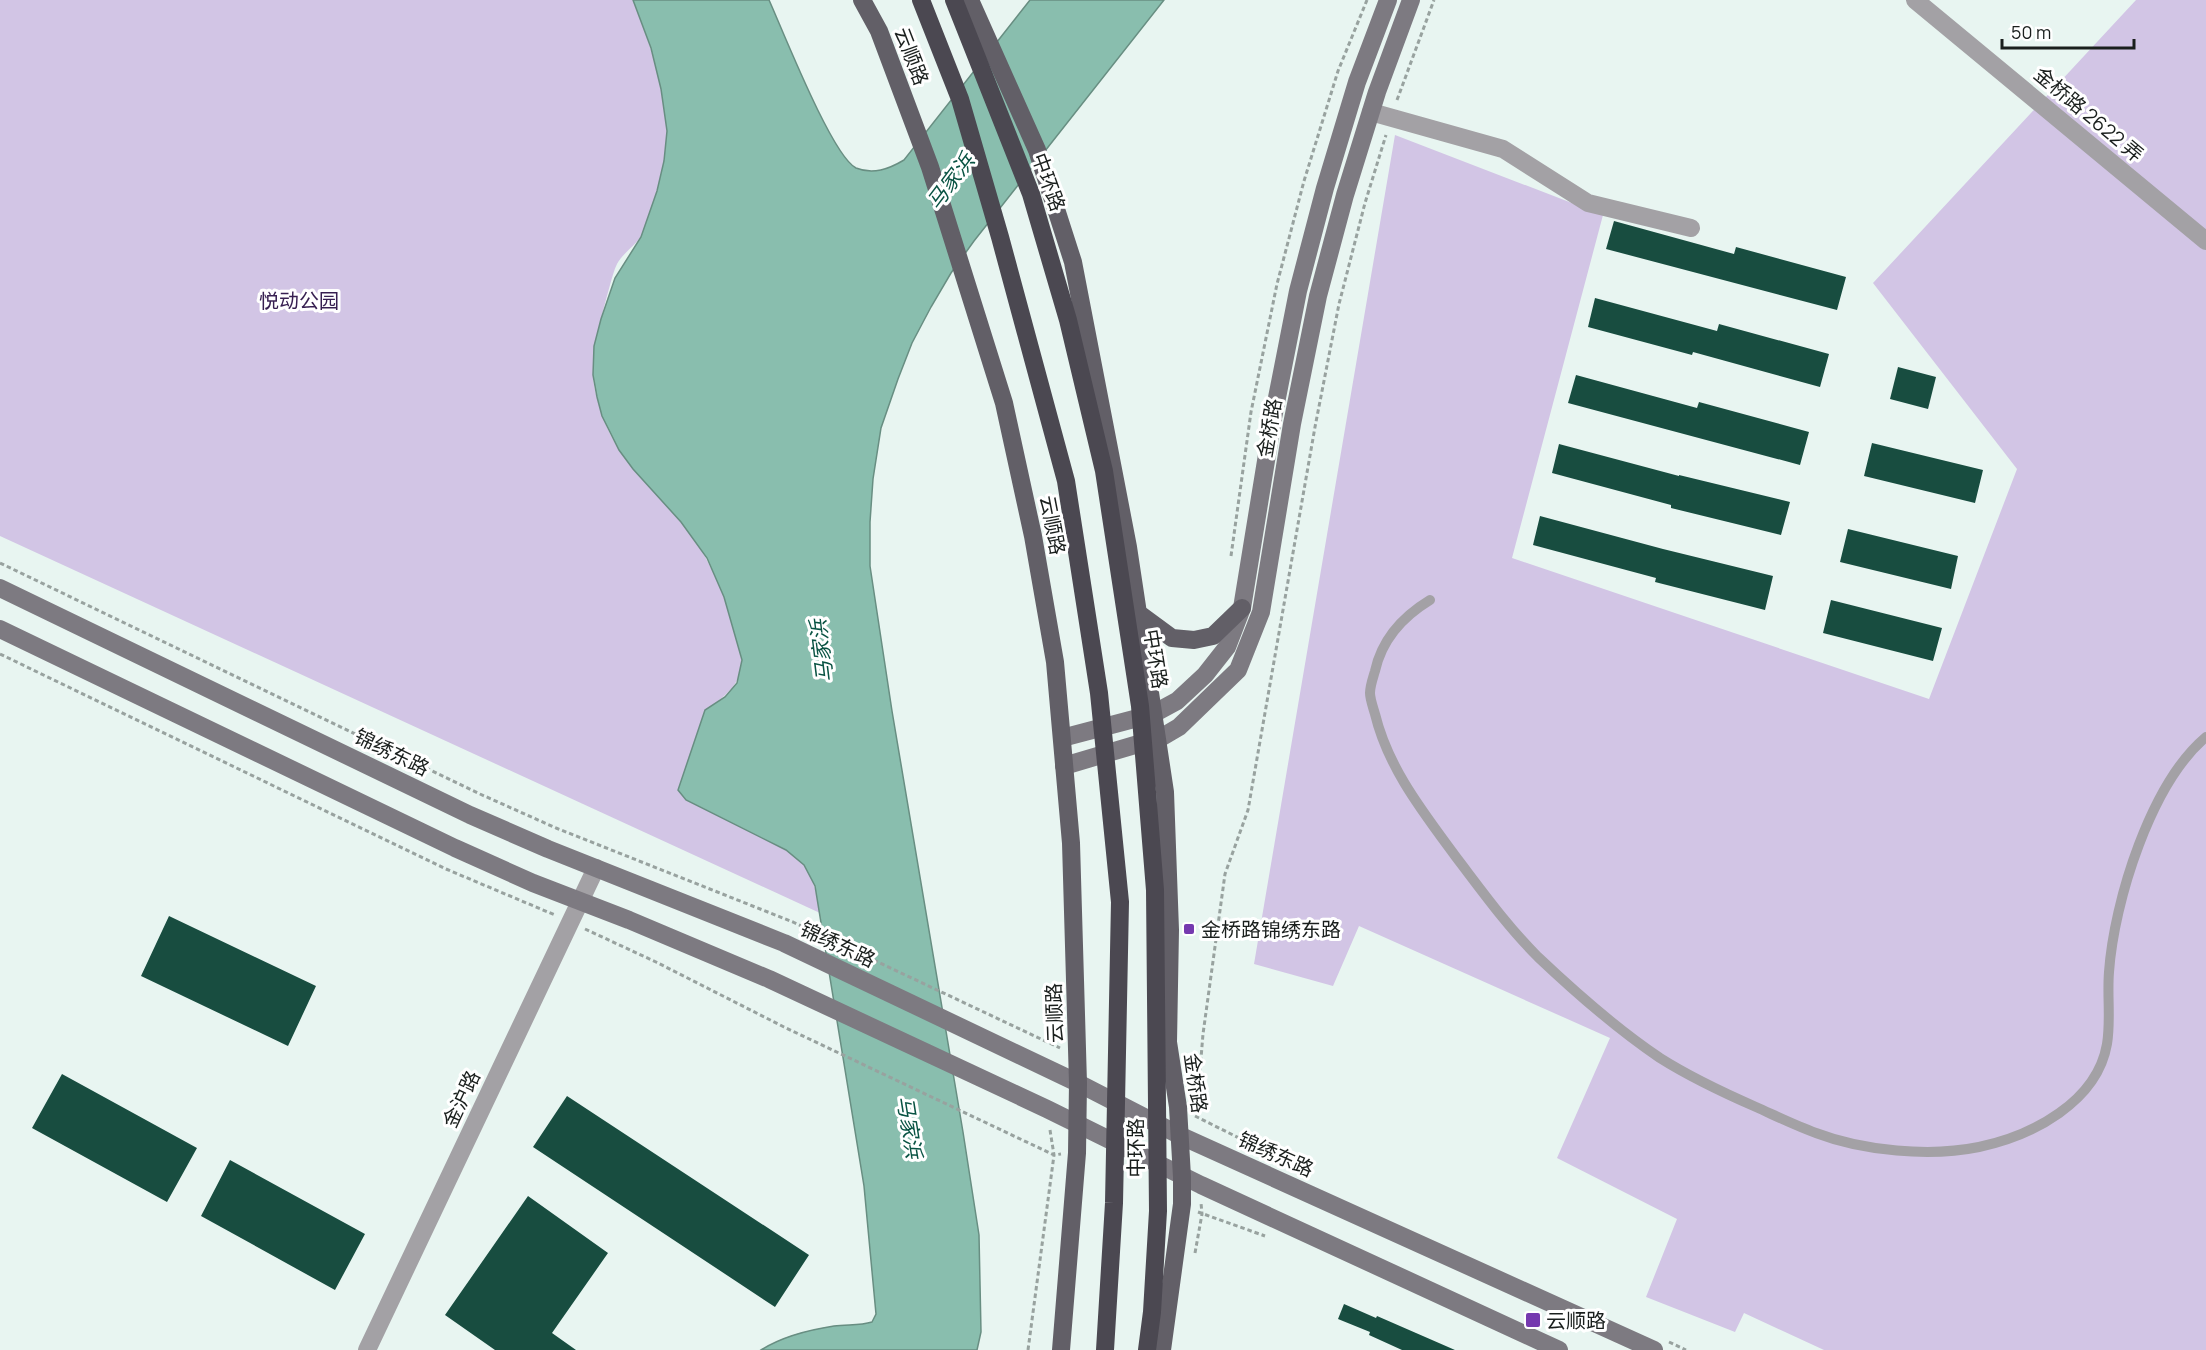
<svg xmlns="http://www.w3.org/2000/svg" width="2206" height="1350" viewBox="0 0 2206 1350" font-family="Manrope,'Noto Sans SC',sans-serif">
  <rect width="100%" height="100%" fill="#e8f5f1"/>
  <path fill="#d2c5e5" d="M0,0H633C648,39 667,90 667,131C668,157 653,214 641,236C635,246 623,253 617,264C614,270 612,278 610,285C602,313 594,345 593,374C593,387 598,402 602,414C616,459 653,488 682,522C706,552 721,586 733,623C747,668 746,684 705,710L686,800C714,814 787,843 804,865C814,878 817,896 820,913L0,536Z
    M2136,0H2206V1350H1824L1744,1313L1735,1332L1646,1297L1677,1219L1557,1158L1610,1038L1359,926L1333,986L1254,964L1395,135L1603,215L1512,558L1929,699L2017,469L1873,283Z"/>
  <path fill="#89beae" stroke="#688e82" stroke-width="1.5" d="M633,0H769C783,31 832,156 856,168C873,175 889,169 904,160L1030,0H1164L974,241L951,273L931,307L912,343L898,379L881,428L873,479L870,522V566L892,711L963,1132L979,1235L981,1332L977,1350H761C783,1336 808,1330 834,1326C847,1324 859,1326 872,1322L876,1314L864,1186L815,886L804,865L786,850L686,800L678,790L705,710L725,697L737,683L742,660L724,597L707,558L681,522L633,469L619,450L602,416L597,397L593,375L594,346L601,319L615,278L641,237L657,191L664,161L667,131L661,89L651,48Z"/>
  <path fill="#184d40" d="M1614,221L1734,254L1736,247L1846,277L1837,310L1606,249Z
    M1595,298L1717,331L1719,324L1829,354L1820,387L1693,352L1692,355L1588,327Z
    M1898,367L1936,377L1928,409L1890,399Z
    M1576,375L1697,408L1699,402L1809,432L1800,465L1568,403Z
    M1872,443L1983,470L1975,503L1864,476Z
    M1559,444L1679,476V475L1790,502L1781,535L1671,508V505L1552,473Z
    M1540,516L1663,549L1773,576L1765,610L1655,582L1656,578L1533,545Z
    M1848,529L1958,556L1951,589L1840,562Z
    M1831,600L1942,628L1933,661L1823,633Z
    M169,916L316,986L288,1046L141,976Z
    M62,1074L197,1148L167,1202L32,1128Z
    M567,1096L809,1255L775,1307L533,1147Z
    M230,1160L365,1234L335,1290L201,1216Z
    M528,1196L608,1253L552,1333L576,1350H495L445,1315Z
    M1344,1304L1376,1318L1377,1316L1455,1350H1402L1369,1335L1370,1332L1338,1319Z"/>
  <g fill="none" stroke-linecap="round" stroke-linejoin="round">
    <path stroke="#98a29f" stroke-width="3" stroke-dasharray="4.5 3" stroke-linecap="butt" d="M1397,100L1434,0
      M1231,556L1251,412L1277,284L1304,181L1338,71L1367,0
      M0,563L480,794L556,828L793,922L1060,1048
      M0,654L446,869L555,915
      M585,929L656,962L784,1027L1054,1155L1061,1154
      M1197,1107L1203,1034L1225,874L1248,810L1315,427L1339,304L1365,203L1386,135
      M1195,1116L1291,1164
      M1198,1212L1265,1236
      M1195,1253L1202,1214L1201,1203
      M1669,1342L1686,1350
      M1028,1350L1054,1155L1050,1130"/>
    <path stroke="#a3a1a5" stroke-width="10" d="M1430,600C1402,617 1382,639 1375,671C1373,678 1370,686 1370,693C1370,699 1373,707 1375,714C1388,768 1423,812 1456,857C1482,891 1507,926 1538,957C1576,993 1617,1029 1660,1058C1690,1077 1724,1093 1756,1107C1776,1116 1796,1126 1816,1133C1863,1151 1930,1157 1979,1147C2032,1136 2097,1102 2107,1044C2111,1020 2107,996 2109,972C2114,901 2151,783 2206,737"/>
    <path stroke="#a3a1a5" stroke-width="18" d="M1915,0L2206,241
      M1371,112L1503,149L1588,203L1691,228
      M367,1350L596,868"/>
    <path stroke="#7d7a81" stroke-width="18" d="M0,588L470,815L548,849L784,943L1078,1083L1181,1136L1654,1350
      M0,629L455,848L533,883L629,920L769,979L1047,1109L1201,1185L1559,1350
      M1062,738L1153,714L1177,701L1205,675L1227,647L1242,608L1273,418L1298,291L1325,188L1357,82L1388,0
      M1064,766L1162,737L1179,727L1238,670L1261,612L1292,424L1318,296L1345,195L1377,92L1411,0"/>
    <path stroke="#625f67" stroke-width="18" d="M862,0L879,31L930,167L1004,403L1033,536L1055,662L1071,843L1078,1083L1077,1153L1061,1350
      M970,0L1037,150L1073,262L1128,547L1165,792L1170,930L1168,1042L1178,1107L1182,1177V1204L1162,1350
      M1138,613L1172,638L1194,640L1213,636L1242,608"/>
    <path stroke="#4b4851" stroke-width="18" d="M921,0L960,99L1000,237L1066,481L1099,693L1120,902L1114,1203L1105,1350
      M954,0L1031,194L1068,320L1104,471L1140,706L1155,890L1158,1211L1152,1312L1147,1350"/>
  </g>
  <g fill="#7539af" stroke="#fff" stroke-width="2">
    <rect x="1183" y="923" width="12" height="12" rx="3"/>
    <rect x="1525" y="1312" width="16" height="16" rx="3"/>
  </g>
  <g text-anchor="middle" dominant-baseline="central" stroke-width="6" stroke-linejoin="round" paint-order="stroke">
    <g font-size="20" fill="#1a1f1d" stroke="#fff">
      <text transform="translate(912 56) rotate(69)">云顺路</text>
      <text transform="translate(2089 114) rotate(40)">金桥路 2622 弄</text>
      <text transform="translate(1049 182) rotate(70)">中环路</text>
      <text transform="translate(1269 428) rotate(-80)">金桥路</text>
      <text transform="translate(1053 525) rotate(79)">云顺路</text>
      <text transform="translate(1156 659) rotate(81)">中环路</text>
      <text transform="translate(392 752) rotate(26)">锦绣东路</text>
      <text transform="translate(838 944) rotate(25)">锦绣东路</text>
      <text transform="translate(1054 1013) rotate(-92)">云顺路</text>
      <text transform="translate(1196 1083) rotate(82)">金桥路</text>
      <text transform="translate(461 1099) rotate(-65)">金沪路</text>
      <text transform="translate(1135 1148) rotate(-90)">中环路</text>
      <text transform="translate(1276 1154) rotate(24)">锦绣东路</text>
    </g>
    <g font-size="20" fill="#371f51" stroke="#fff">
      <text x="299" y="300">悦动公园</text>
    </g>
    <g font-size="20" fill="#1a1f1d" stroke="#fff" text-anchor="start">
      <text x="1201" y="929">金桥路锦绣东路</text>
      <text x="1546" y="1320">云顺路</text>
    </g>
    <g font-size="21" font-style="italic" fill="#095343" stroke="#fff">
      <text transform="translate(950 181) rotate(-53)">马家浜</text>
      <text transform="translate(821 651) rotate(-97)">马家浜</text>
      <text transform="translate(910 1127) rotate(81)">马家浜</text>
    </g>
  </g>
  <path d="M2002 39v9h132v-9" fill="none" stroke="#1a1f1d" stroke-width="3"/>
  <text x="2011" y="39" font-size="18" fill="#1a1f1d" stroke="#ffffff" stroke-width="4.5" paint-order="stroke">50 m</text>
</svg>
